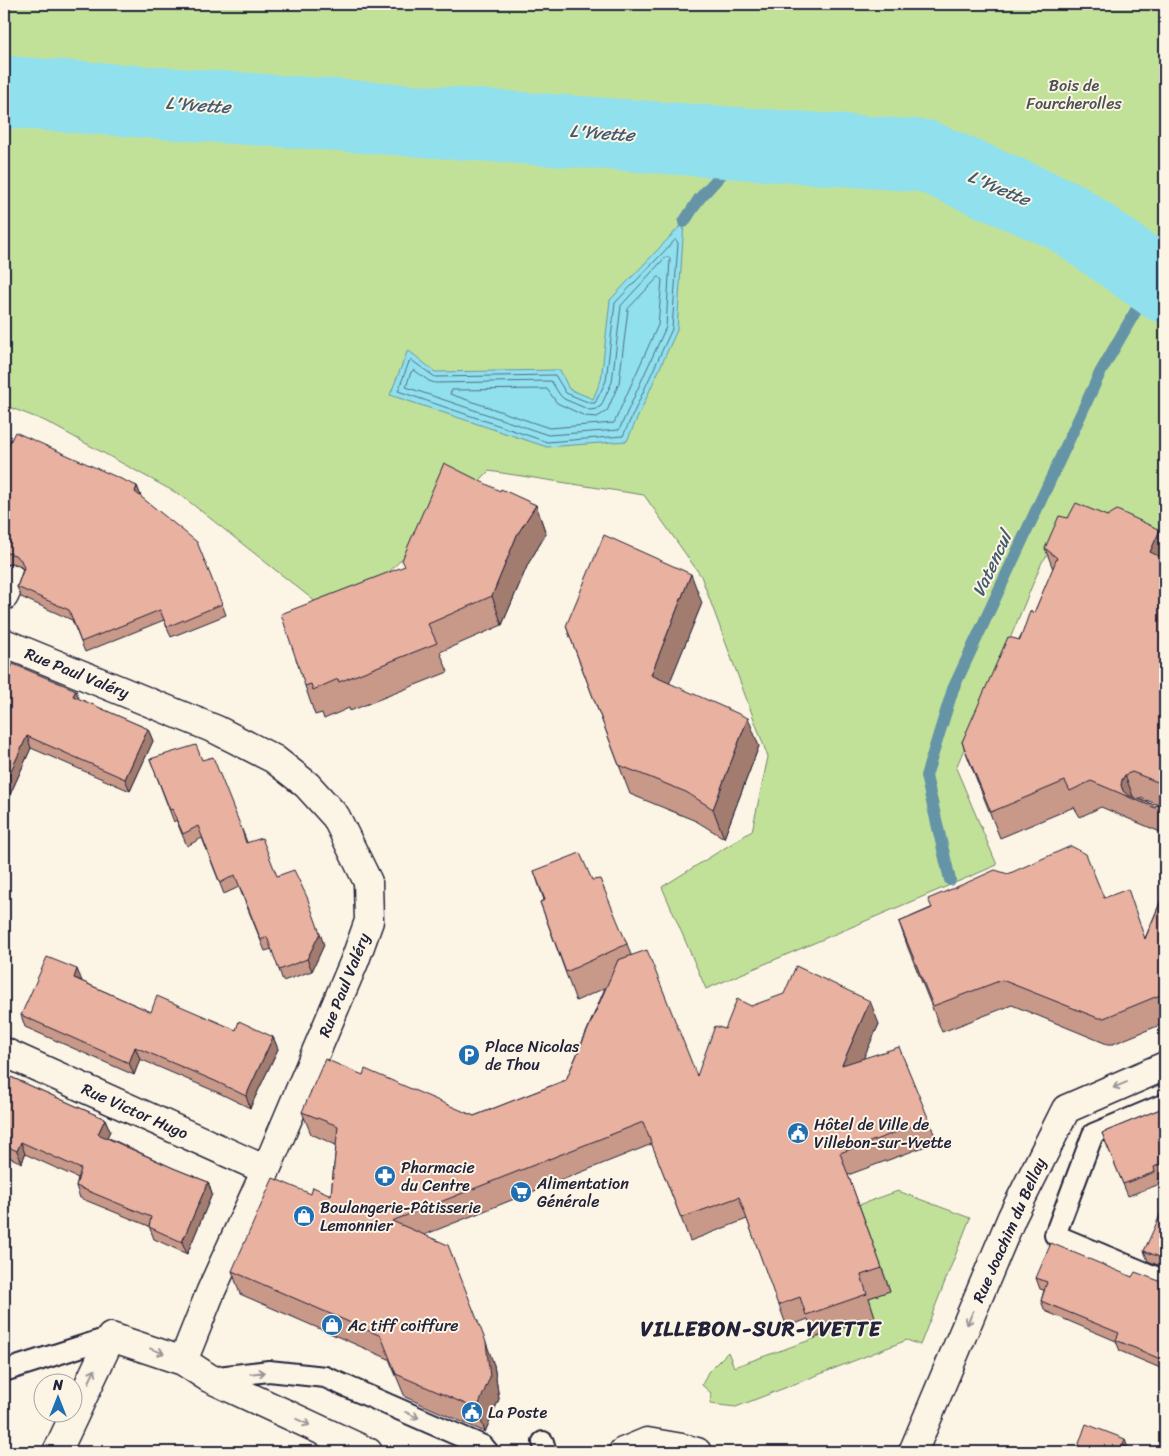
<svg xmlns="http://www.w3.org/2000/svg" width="1169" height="1456" viewBox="0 0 1169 1456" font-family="Sriracha,sans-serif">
  <rect width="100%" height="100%" fill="#fcf5e5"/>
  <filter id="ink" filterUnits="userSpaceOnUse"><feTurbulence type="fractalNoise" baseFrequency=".02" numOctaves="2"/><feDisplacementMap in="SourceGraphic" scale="10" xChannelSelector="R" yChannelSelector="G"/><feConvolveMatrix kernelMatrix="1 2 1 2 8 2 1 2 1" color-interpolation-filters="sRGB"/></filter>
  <g filter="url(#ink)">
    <path fill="#c1e199" stroke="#72826a" d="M4,4H1165V556L1068,530L1042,562L956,768L997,865L706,989L662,887L752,831L768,757L701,576L644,495L489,471L372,589L326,610L182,496L45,421L4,405Z
      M898,1191L970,1218L920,1345L907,1340L736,1407L710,1404L711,1393L702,1385L708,1372L728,1352L734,1367L875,1317L869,1298L890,1290L859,1205Z"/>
    <path fill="#91e0ee" stroke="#6594a6" d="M684,222L677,330L627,441L547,447L390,395L408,350L435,372L560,370L569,389L593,399L601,380L610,300Z"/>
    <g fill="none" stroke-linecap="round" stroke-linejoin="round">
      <path stroke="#4e6e83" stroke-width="1" d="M676,240L678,243L672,329L623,436L547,442L398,391L409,362L411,360L435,377L555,375L566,393L590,403H595L606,381L615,303L674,241Z
        M666,257H669L670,259L666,327L619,430L548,435L406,387L411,372L414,370L429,381L435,383L551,381L560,395L564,399L590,410L596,409L601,406L612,382L621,306Z
        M659,277L662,280L658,325L614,423L549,428L450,394L452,390L547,389L557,403L585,416L597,417L607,411L619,383L628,309Z"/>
      <path stroke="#6594a6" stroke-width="12" d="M684,222L699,199L750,143
        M950,880L926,776L953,689L1100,373L1154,279"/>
      <path stroke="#91e0ee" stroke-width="72" d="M4,92L925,156L1065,216L1165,287"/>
      <g stroke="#22223b" stroke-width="24">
        <path id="lane" d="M1165,1104L1093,1134L1055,1235L1165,1281
          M4,1371L111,1337
          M209,1378L269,1371L325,1377L483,1446L488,1452
          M543,1442L546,1452"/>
      </g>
      <g stroke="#22223b" stroke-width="31">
        <path id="street" d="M4,596L12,579
          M4,643L217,730L274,759L307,785L336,817L368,882L369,921L355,960L266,1170L211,1291L183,1361
          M4,1052L266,1170
          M57,1452L111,1337L183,1361L209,1378L368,1452
          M623,1452L647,1442L682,1448L697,1452
          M913,1452L1012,1217L1066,1109L1165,1066"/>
      </g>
      <use href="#lane" stroke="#fcf5e5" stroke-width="20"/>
      <use href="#street" stroke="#fcf5e5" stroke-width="28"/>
    </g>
    <path fill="#c89889" stroke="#22223b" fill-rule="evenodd" d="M4,454L137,486L141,497L222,604L226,615L171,637L164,620L85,652L72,620L21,597L17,587L23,569L19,565L11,563L4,566Z
      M500,491L536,505L546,534L528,564L502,625L440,652L448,672L350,711L349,708L324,719L322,713L315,715L305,686L405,566Z
      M1107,516L1160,530L1165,544V834L1101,807L1080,817L1074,807L1000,838L972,768L962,742L1034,613L1053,569L1045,548L1068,518ZM1141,798L1159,805L1156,806L1139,799Z
      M702,603L669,683L759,746L724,838L696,821L630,794L566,626Z
      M4,677L79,699L148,729L153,741L130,791L31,748L4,808Z
      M150,759L202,760L241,827L247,842L277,876L324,945L312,971L283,981L272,949L265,951L239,887L224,894L202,838L187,846L176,820L174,822Z
      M534,871L592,880L627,944L631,955L697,1076L725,1029L751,1006L879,1024L863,1058L929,1120L937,1142L848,1175L890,1291L869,1298L875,1317L814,1338L808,1319L787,1327L747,1219L690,1241L652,1144L424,1235L494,1365L499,1399L485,1432L405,1397L389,1359L240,1294L232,1271L311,1194L331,1195L336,1145L311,1134L302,1112L363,1075L474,1116L566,1080L605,988L576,1001L540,902L544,900Z
      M1008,874L1104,898L1145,938L1165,891V1023L1113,1044H1107L1012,1005L942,1032L908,948L899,922Z
      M81,981L151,1012L236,1030L273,1037L278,1049L250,1108L219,1093L140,1059L134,1075L25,1027L21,1015Z
      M4,1074L105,1119L110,1131L107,1137L173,1168L208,1182L212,1194L187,1254L154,1239L149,1226L80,1198L76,1186L78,1178L25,1154L22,1163L4,1155Z
      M1165,1107V1176L1158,1179L1160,1184L1128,1196L1102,1133Z
      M1165,1213V1268L1148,1261L1144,1251Z
      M1132,1277L1162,1282L1165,1281V1370L1120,1351L1116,1341L1045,1311L1041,1301L1044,1290L1040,1289L1036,1278Z"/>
    <path fill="#a37c6f" stroke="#22223b" d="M137,486L141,496L138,503L135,492Z
      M536,505L546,534L528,564L502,625L492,596L517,535Z
      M1160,530L1165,544V566L1150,552Z
      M691,574L702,603L661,704L651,675Z
      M76,690L80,703L73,696Z
      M748,718L759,746L724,838L713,809Z
      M148,729L153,741L130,791L125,779Z
      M27,736L31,748L4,808V786Z
      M1125,775L1134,799L1124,795L1121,785L1122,780Z
      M320,933L324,945L312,971L307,959Z
      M77,969L82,981L74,978Z
      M870,1001L879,1024L850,1088L842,1065Z
      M273,1037L278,1049L250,1108L246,1096Z
      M135,1047L140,1059L134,1075L129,1063Z
      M105,1119L110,1131L103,1146L98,1134Z
      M21,1142L25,1154L22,1163L17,1151Z
      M208,1182L212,1194L187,1254L182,1242Z
      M486,1342L494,1365L499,1399L485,1432L477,1409Z
      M1125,1439L1129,1452H1121L1120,1451Z"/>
    <path fill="#e9b19f" stroke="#22223b" d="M15,432L137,486L135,492L197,542L222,604L167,627L160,610L81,642L69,610L17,587L24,568L21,560L15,555L7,553L4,554V454Z
      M444,463L500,491L501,489L536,505L517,535L492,596L428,624L437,643L339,682L338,679L313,690L311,684L305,686L281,614L405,566L402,560Z
      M1076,503L1107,516L1117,510L1160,530L1150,552L1165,559V787L1160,783L1132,772L1125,775L1122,780L1121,785L1123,791L1128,795L1156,806L1162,804L1165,801V812L1091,781L1070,791L1065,781L991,812L962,742L1008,637L1020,640L1030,611L1034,613L1057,558L1045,548L1059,516L1068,518Z
      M604,535L691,574L651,675L748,718L713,809L686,792L619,765L566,626Z
      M13,664L76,690L73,696L148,729L125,779L27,736L4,786V677L6,678Z
      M196,745L202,760L213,757L241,827L246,843L262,838L277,876L294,870L307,897L320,933L307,959L279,970L267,937L261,940L235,875L220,883L198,826L183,834L172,809L170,810L150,759Z
      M1071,846L1086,854L1104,898L1128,889L1145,939L1165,891V993L1104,1018H1098L1002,980L933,1006L899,922L932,908L928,899L966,883L995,870L1008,874Z
      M580,853L592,880L600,879L627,944L566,972L540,902L545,900L534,871Z
      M647,950L697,1076L715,1026L725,1029L737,999L751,1006L784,994L796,966L870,1001L842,1065L899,1047L929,1120L840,1153L882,1268L861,1275L867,1294L806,1315L800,1297L778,1305L739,1197L681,1218L643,1122L392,1221L448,1245L486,1342L490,1377L477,1409L396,1374L381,1336L232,1271L273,1178L311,1194L313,1187L331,1195L338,1126L302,1112L325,1059L363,1075L365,1069L474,1116L566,1080L618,960Z
      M47,957L77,969L74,978L151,1012L157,996L236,1030L239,1021L273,1037L246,1096L215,1081L135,1047L129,1063L21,1015Z
      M4,1074L105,1119L98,1134L173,1168L208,1182L182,1242L149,1227L151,1217L76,1186L81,1169L21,1142L17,1151L4,1145Z
      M1165,1107V1162L1154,1167L1155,1172L1123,1184L1102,1133Z
      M1162,1211L1165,1213V1259L1144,1251Z
      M1051,1243L1132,1277L1135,1272L1162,1282L1165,1281V1361L1116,1340L1119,1333L1041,1301L1047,1282L1036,1278Z
      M1086,1424L1125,1439L1120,1451L1124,1452H1076Z"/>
    <defs><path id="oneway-shaft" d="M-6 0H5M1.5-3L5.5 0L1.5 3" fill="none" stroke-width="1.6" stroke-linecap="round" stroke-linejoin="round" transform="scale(1.25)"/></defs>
    <g stroke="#9a9698">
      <use href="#oneway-shaft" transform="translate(1120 1085) rotate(157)"/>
      <use href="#oneway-shaft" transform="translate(970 1318) rotate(113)"/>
      <use href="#oneway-shaft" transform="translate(157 1351) rotate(20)"/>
      <use href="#oneway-shaft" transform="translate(258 1373) rotate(-6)"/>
      <use href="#oneway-shaft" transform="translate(92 1376) rotate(-65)"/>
      <use href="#oneway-shaft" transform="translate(412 1415) rotate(24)"/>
      <use href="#oneway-shaft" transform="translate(303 1422) rotate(25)"/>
    </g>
  </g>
  <defs>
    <g id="parking-disc" transform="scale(1.125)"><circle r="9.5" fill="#1f6fb2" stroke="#fcf5e5"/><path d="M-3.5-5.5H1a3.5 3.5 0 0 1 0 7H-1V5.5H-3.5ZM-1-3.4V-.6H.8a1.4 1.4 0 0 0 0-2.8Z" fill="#fff"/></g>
    <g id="civic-disc" transform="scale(1.125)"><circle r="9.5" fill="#1f6fb2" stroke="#fcf5e5"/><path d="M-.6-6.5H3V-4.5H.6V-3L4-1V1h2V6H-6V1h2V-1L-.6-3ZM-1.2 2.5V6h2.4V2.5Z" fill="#fff"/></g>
    <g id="pharmacy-disc" transform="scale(1.125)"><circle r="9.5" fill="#1f6fb2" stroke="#fcf5e5"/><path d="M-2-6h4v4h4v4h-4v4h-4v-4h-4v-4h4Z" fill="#fff"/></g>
    <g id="supermarket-disc" transform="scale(1.125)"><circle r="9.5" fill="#1f6fb2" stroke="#fcf5e5"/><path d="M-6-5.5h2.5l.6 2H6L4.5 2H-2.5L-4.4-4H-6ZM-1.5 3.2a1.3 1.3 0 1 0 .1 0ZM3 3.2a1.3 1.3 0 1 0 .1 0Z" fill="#fff"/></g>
    <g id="shop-disc" transform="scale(1.125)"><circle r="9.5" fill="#1f6fb2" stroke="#fcf5e5"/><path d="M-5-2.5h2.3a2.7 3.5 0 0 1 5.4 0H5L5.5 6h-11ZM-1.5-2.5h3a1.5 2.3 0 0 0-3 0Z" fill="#fff"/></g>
  </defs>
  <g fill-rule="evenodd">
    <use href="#parking-disc" x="469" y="1055"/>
    <use href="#civic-disc" x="798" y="1133"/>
    <use href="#pharmacy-disc" x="385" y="1176"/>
    <use href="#supermarket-disc" x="521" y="1192"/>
    <use href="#shop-disc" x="304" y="1216"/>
    <use href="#shop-disc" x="332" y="1325"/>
    <use href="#civic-disc" x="472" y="1412"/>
  </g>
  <g text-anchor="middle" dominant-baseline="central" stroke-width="4" stroke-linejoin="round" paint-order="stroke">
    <g font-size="16" fill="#4a5252" stroke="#fcf5e5">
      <text x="1074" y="85">Bois de<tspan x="1074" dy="18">Fourcherolles</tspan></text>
    </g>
    <g font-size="16" fill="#22223b" stroke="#fcf5e5">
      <text transform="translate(77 673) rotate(22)">Rue Paul Valéry</text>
      <text transform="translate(344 985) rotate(-68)">Rue Paul Valéry</text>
      <text transform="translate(135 1111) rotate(24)">Rue Victor Hugo</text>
      <text transform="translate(1009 1230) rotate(-66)">Rue Joachim du Bellay</text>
    </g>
    <g font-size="16" fill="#22223b" stroke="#fcf5e5" text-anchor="start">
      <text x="485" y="1046">Place Nicolas<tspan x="485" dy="18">de Thou</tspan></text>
      <text x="814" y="1124">Hôtel de Ville de<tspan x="814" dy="18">Villebon-sur-Yvette</tspan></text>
      <text x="401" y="1167">Pharmacie<tspan x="401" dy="18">du Centre</tspan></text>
      <text x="537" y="1183">Alimentation<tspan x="537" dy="18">Générale</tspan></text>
      <text x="320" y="1207">Boulangerie-Pâtisserie<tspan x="320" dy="18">Lemonnier</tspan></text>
      <text x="348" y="1325">Ac tiff coiffure</text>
      <text x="488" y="1412">La Poste</text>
    </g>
    <g font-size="18" font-style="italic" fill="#435b71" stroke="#fcf5e5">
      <text transform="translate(198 105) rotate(4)">L'Yvette</text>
      <text transform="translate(602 133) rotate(4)">L'Yvette</text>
      <text transform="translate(999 188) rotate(23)">L'Yvette</text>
      <text transform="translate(992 564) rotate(-65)">Vatencul</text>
    </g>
    <g font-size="21" font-weight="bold" letter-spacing="1" fill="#22223b" stroke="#fcf5e5">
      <text x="761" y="1329">VILLEBON-SUR-YVETTE</text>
    </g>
  </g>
  <rect width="1169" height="1456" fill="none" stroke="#fcf5e5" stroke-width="20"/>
  <rect x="10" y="10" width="1149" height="1436" fill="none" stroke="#22223b" stroke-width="2" filter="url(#ink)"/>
  <g transform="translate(58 1398)"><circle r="24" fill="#fcf5e5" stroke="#a5a1a1"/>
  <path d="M0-4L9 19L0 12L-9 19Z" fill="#1f6fb2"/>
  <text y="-8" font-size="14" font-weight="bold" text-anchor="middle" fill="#22223b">N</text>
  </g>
</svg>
